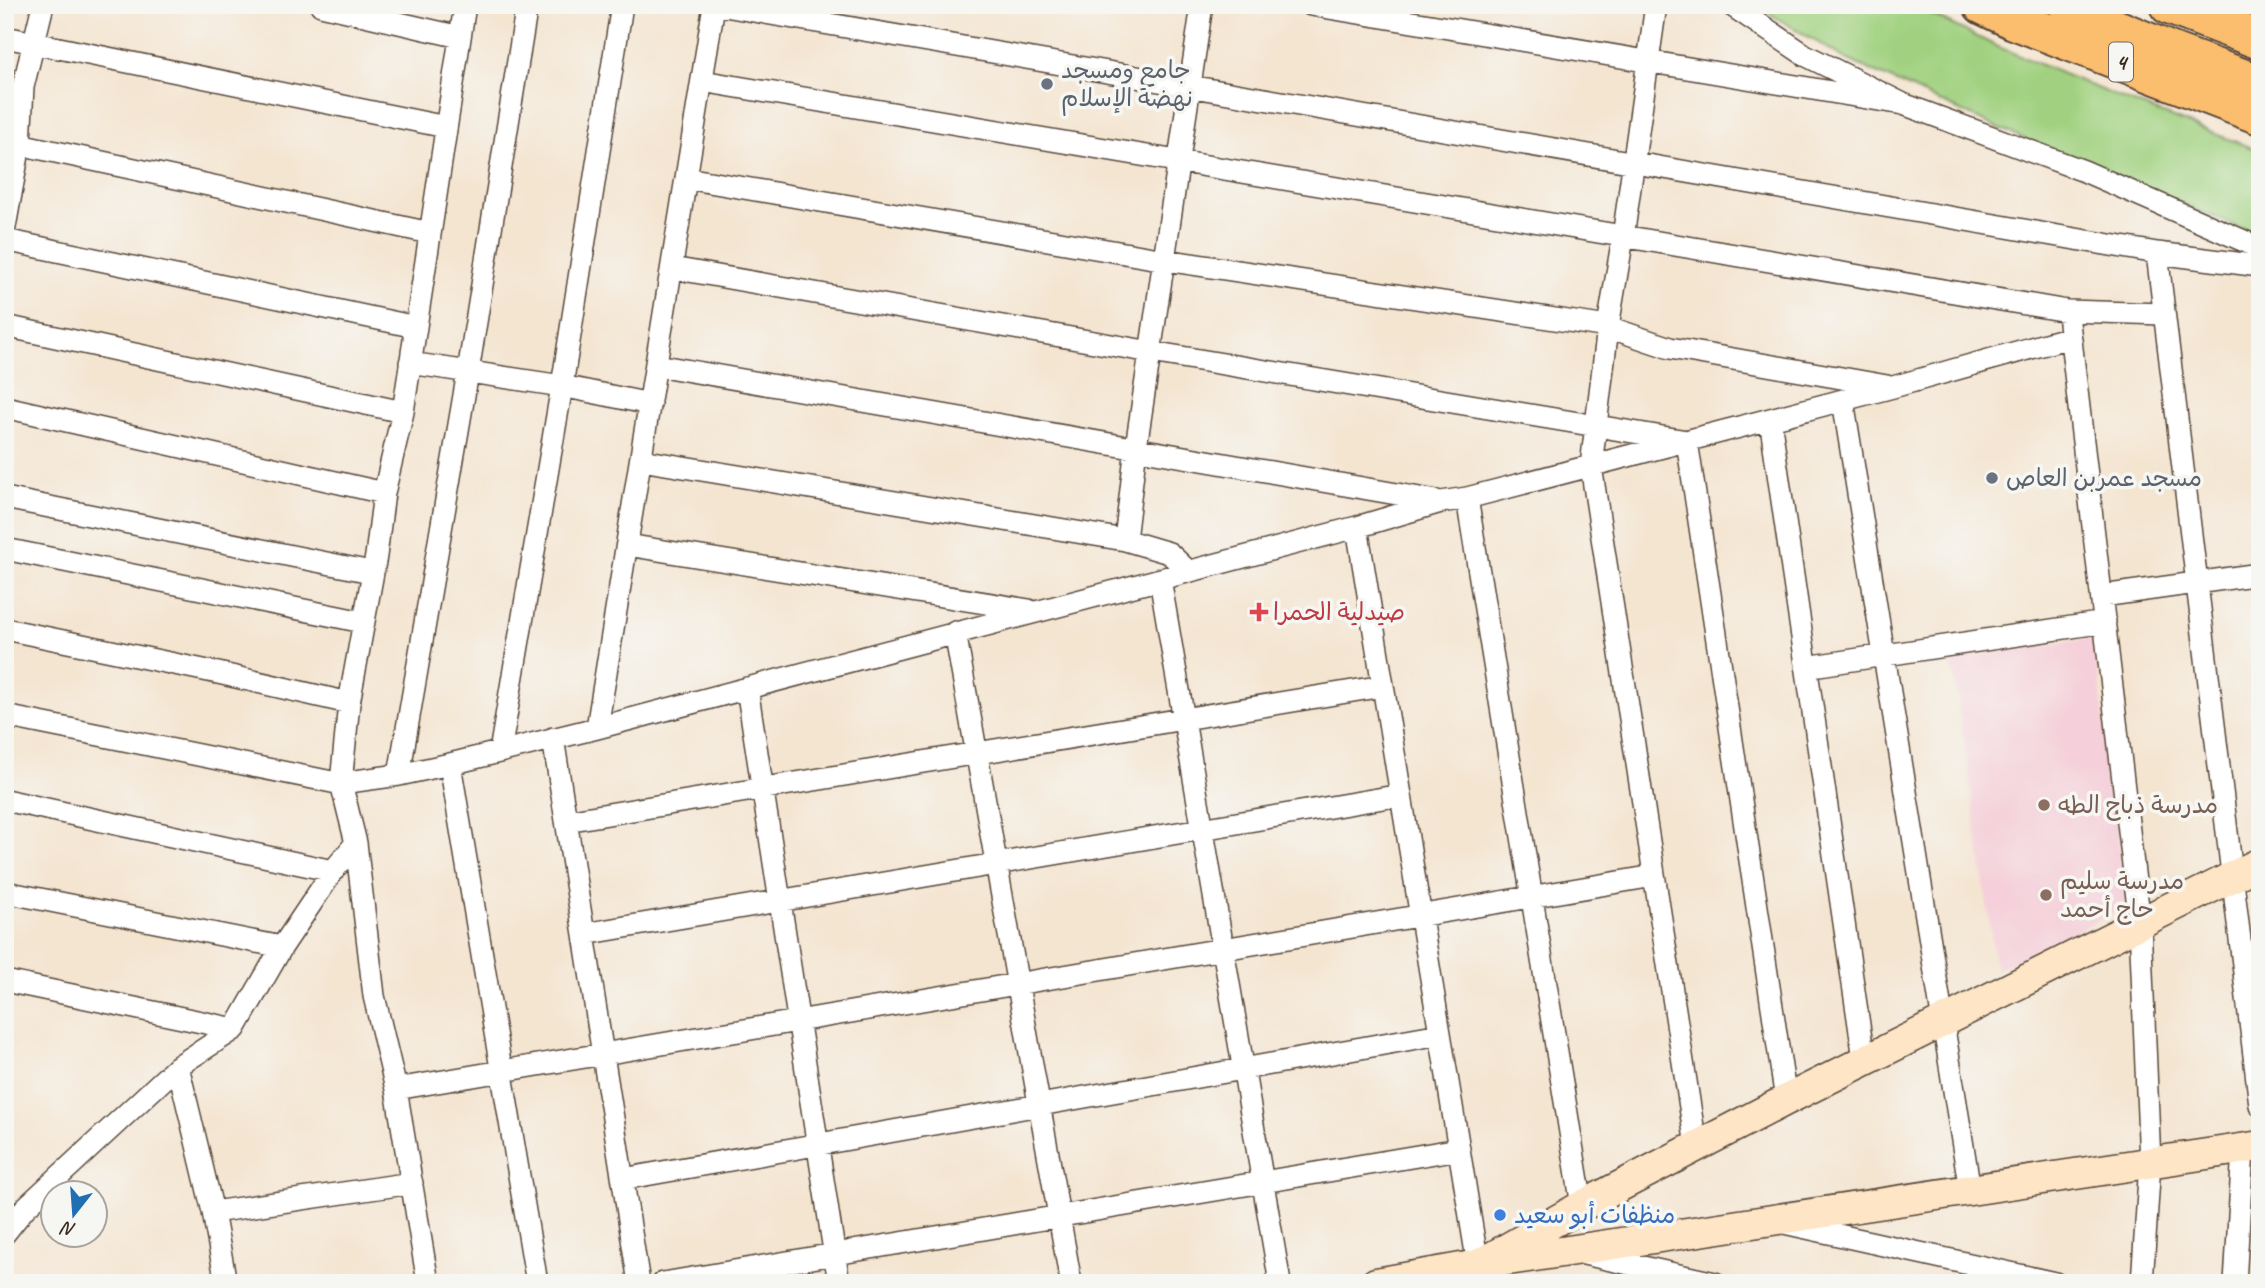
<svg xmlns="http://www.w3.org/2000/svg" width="2265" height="1288" viewBox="0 0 2265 1288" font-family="Caveat,'Playpen Sans Arabic',sans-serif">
  <rect width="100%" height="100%" fill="#f6f6f2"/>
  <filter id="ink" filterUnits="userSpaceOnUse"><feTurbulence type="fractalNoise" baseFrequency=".0143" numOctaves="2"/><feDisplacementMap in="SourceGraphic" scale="14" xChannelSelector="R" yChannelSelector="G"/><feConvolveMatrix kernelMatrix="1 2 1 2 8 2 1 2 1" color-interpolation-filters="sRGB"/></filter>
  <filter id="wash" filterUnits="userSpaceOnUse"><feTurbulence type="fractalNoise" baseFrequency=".00686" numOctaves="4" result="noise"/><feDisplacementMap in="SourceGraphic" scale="28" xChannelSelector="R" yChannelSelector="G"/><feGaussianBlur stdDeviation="1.57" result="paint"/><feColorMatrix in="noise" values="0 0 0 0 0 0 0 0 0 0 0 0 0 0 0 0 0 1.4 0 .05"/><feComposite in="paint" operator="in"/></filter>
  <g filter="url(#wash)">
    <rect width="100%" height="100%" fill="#f4e5d1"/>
    <path fill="#f5cfd9" d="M2094,638L2127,906L1996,970L1956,682L1950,659Z"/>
    <path fill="#a1d180" stroke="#6e7e4f" stroke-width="2" d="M1755,5H1912L1996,46L2123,99L2260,151V236L1989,124L1844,58Z"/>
  </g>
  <g filter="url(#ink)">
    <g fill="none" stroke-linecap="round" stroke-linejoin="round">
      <g stroke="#574639" stroke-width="24">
        <path id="street" d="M321,5L460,37
          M719,5L2157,253L2260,266
          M1311,5L1903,104
          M1656,5L1623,237L1608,327L1591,466L1696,1146
          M1731,5L1805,55L1903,104L2084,171L2260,248
          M5,37L446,127
          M702,81L2067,311L2164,314
          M5,141L430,233
          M686,178L1165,260L1608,327L1670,348L1887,386
          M5,227L20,144L23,87L43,5
          M5,240L416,327
          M2157,253L2260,1105
          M672,268L1151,352L1687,441L1786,1100
          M2069,323L2140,924L2150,1163L2142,1283
          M5,326L403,412
          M410,363L562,386L650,404
          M656,365L1437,501
          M1843,400L1970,1190
          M5,407L384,493
          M1770,419L1864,1059
          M641,460L1125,540L1169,553L1188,571
          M5,498L371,572
          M1467,498L1582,1206
          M1357,527L1478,1265
          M1125,540L1136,447L1202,5
          M627,545L1029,610
          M5,549L363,622
          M1160,579L1280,1283
          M2102,596L2260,574
          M5,629L218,673L349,703
          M955,632L1071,1283
          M1806,667L2105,622
          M747,688L839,1283
          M5,716L332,782L341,783L399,775L450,764L597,728L1357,527L1441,502L1467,498L1893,387L2070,337
          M597,728L714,5
          M553,738L639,1283
          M500,752L562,386L622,5
          M450,764L537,1283
          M399,775L468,372L527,5
          M5,800L333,871
          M566,821L1383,686
          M5,892L282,947
          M584,934L1401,795
          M5,981L235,1029
          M178,1066L213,1212L226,1283
          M396,1089L1654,876
          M623,1179L1440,1034
          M213,1212L412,1183
          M1784,1223L2055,1283
          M5,1233L25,1208L178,1066L235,1029L282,947L333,871L356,843
          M1584,1254L1715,1283
          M428,1283L396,1089L374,996L356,843L341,783L349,703L376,556L384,493L403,412L465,5
          M663,1283L1459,1149
          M2235,1283L2243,1149"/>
      </g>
      <g stroke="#574639" stroke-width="33">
        <path id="secondary" d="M1495,1262L2260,1146
          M1376,1283L1478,1265L1582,1206L1786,1100L2260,863"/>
      </g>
      <g stroke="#574639" stroke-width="37">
        <path id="primary" d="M2065,5L2176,51L2260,82"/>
      </g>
      <g stroke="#574639" stroke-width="42">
        <path id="highway" d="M1983,5L2014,20L2260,115
          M2169,5L2260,40"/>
      </g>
      <use href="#street" stroke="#fff" stroke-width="21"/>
      <use href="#secondary" stroke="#fde5c5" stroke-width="30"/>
      <use href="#primary" stroke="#fbbd6e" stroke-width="33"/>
      <use href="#highway" stroke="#fbbd6e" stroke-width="38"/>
    </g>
  </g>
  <g fill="#6b7280" stroke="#f6f6f2" stroke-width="2.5">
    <circle cx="1047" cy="84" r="7"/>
    <circle cx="1992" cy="478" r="7"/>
  </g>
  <path fill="#e0444e" stroke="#f6f6f2" stroke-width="2.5" d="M1255.5 601.5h7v7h7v7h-7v7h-7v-7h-7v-7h7z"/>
  <g fill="#8d6e63" stroke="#f6f6f2" stroke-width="2.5">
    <circle cx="2044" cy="805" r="7"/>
    <circle cx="2046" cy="895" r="7"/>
  </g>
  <circle fill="#3f7fe0" stroke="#f6f6f2" stroke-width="2.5" cx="1500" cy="1215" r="7"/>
  <g text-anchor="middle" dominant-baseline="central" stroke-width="7" stroke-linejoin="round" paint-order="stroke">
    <rect fill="#f6f6f2" stroke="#73675e" stroke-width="2" x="2109" y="42.5" width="24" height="39" rx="5"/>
    <g font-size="23" font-weight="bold" fill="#3b2a1e">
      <text x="2121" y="62">4</text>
    </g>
    <g font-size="24" fill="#5b616d" stroke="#f6f6f2" text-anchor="start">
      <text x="1061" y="70">جامع ومسجد<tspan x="1061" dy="28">نهضة الإسلام</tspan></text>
      <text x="2006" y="478">مسجد عمربن العاص</text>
    </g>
    <g font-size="24" fill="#be3a42" stroke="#f6f6f2" text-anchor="start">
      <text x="1273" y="612">صيدلية الحمرا</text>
    </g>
    <g font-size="24" fill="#785e54" stroke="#f6f6f2" text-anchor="start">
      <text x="2058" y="805">مدرسة ذباح الطه</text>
      <text x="2060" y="881">مدرسة سليم<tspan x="2060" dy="28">حاج أحمد</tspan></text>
    </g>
    <g font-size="24" fill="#366cbe" stroke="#f6f6f2" text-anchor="start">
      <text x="1514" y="1215">منظفات أبو سعيد</text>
    </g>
  </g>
  <rect width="2265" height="1288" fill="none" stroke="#f6f6f2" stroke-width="28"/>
  <g transform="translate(74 1214) rotate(197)"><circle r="33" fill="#f6f6f2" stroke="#aba49d" stroke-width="2"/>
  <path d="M0-5L12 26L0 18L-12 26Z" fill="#1f6fb2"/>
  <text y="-10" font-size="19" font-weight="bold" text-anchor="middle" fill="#3b2a1e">N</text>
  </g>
</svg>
